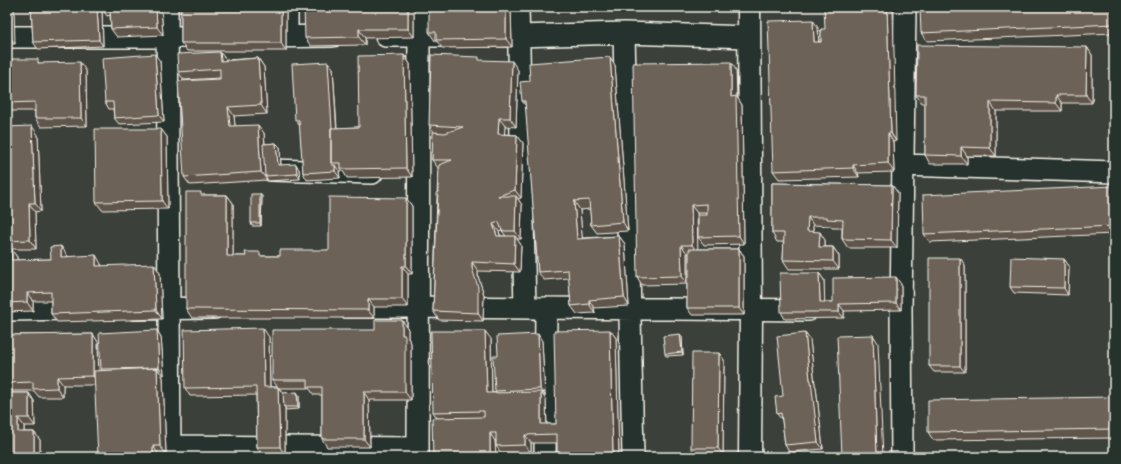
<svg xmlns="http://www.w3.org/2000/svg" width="1121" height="464" viewBox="0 0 1121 464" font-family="Mali,sans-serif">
  <rect width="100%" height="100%" fill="#3b413a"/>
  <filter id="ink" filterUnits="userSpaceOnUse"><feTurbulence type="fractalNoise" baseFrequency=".025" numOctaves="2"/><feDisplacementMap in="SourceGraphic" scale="8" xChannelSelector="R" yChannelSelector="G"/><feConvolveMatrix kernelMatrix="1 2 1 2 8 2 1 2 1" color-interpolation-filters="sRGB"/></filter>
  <g filter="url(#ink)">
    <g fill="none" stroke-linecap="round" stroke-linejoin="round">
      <g stroke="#f4f1e8" stroke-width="24">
        <path id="street" d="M167,7L170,457
          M518,7L525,308
          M624,33L633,457
          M287,36V7
          M386,36H518L624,33L749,37
          M7,37H209
          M258,37L333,36
          M903,165L1114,172
          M271,170L372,173
          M346,307H418L808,310
          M134,309L214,308
          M7,310L80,309
          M170,446L418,448
          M418,457L419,7
          M545,457L546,308
          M902,457L901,309L905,7"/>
      </g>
      <g stroke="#f4f1e8" stroke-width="25">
        <path id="secondary" d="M749,7L751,310L750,457"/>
      </g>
      <use href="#street" stroke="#26332d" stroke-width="21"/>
      <use href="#secondary" stroke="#26332d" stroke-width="22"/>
    </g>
    <path fill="#5e544c" stroke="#f4f1e8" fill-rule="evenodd" d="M7,7L15,44H7Z
      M31,7H161L163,35L117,37L111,29L110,15L107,16L102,9L103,46L38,49L33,42Z
      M181,7H286V51H187L181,43Z
      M414,7V37L365,38V45L311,46L305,38Z
      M511,7L512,47L442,48L437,41H435L429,32Z
      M1114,7V33L927,41L921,33Z
      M818,28L819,42H821V29L896,141L893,142L894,172L858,173L859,177L779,179L773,171Z
      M1087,47L1092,55V103H1062V111H996V156H967V164H930L925,155V103H922L916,95Z
      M404,55L410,64L412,177L347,178L343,171H339L340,178L307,180L303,173L300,126L295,120L333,68L337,128L359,127Z
      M258,58L264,67L267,114L234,116L235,126L264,133L265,144L276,143L280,147L281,165L299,169L300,179L268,181L267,179V180L190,185L184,177L220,78L184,80L178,72L226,60Z
      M7,59L40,63L86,71L87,126L41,127L35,118V111H7Z
      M160,61L164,122L119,124L114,118L113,109H109L105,102Z
      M482,61L518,70L516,127L505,126L504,134L517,135L523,143L521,198L518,199L522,205L521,239H517L521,245L520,272L478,271V276L484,295L483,321L439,320L433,311L438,168L432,160L434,132L429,125ZM502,231L506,236H501L499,232Z
      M615,65L628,231L597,233L591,225L590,209L580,210L582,238L619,236L625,244L629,306L594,308L595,313L577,314L571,306L569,278L544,280L538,272L526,106L522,101L530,81Z
      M736,70L737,97L742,105L744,244L704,245L698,237L707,215V213H697V249H739L744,256V315H692L687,308V284L642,285L637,277ZM687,253H689V277H687Z
      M7,127L38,135L41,211L35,212L36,249H11L17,257V260L51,259L67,255V256L101,264L102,266L160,273L162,319L57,322L51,314V301H33V311L7,312Z
      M161,129L167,137L168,209L102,210L96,202Z
      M772,183L892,185L898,193L897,248H848L842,239V228H832L831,226L813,225V231L825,240V247H833L839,256V269H789L783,260L784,242H777L772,233Z
      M1114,186V234L930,242L924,234Z
      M260,194L262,196L261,226H252L251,223Z
      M203,195H227L233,203V256H280L329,250L406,198L412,206V274H408V307H374V318H192L186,309Z
      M960,258L965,265V372H934L929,366Z
      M1064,259L1069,266L1068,295L1014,293L1010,287Z
      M819,273L824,280V302H833L901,284V310L844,311V318L785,319L781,312Z
      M408,329V338L411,343V400H369L370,447H327L322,439V395H314L309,388H279L283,393L299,395V409L285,410V408V455L263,456L257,447L256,395L190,396L185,388L269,337L270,387H278L272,380L375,330Z
      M157,330L161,337L164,375H161L163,377L166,454L159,455L95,385H63V397H39L34,391H7V335L93,334L98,342L99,371H102L101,369Z
      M610,330L616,338L619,457H557V443H531V453L502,454L496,446V441L437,418L433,412L491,339L492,393L496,392L495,391L498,356L542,341L545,396H543L546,400L547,424H556Z
      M805,333L810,340L815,385L816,387L823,449L789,452L785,445L782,420L777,414Z
      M680,334L682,337L683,355L666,356L665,354Z
      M719,353L724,360L723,455H696L691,448Z
      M7,393H29L34,401L35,426H24V432H34L40,440V457H7Z
      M1114,397V438L933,440L928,432Z"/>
    <path fill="#4c453e" stroke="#f4f1e8" d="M9,7H14L15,44L9,36Z
      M97,7H102H101L102,9L103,46L99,40Z
      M156,7H161L163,35L157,27Z
      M281,7H286V51L281,43Z
      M408,7H414V37L408,29Z
      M506,7H511L512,47L506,39Z
      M887,7H893L896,141L891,133Z
      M813,20L818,28L819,50L814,42Z
      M359,29L365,38V45L359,37Z
      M1087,47L1092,55V103L1086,95Z
      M220,52L226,60V69L221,61Z
      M155,54L160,61L164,122L159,115Z
      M404,55L410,64L412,177L406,168Z
      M610,57L615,65L628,231L623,222Z
      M258,58L264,67L267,114L261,105Z
      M512,61L518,70L516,127L510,118Z
      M80,62L86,71L87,126L81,118Z
      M328,62L333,68L337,136L332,163Z
      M731,62L736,70L737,97L742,105L744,244L739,236L731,97Z
      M1056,95L1062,103V111L1056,103Z
      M990,102L996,111V156L990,148Z
      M228,107L234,116L236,135L230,126Z
      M499,118L505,126L504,142L498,134Z
      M258,125L264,133L267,176H265L267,179V180L261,172Z
      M32,126L38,135L41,211L35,203Z
      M161,129L167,137L168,209L162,201Z
      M888,133L893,142L894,172L888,163Z
      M517,135L523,143L521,198L515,190Z
      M276,143L280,147L281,170L278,165Z
      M961,147L967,156V164L961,156Z
      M296,164L299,169L300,179L297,174Z
      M335,165L339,171L340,178L335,171Z
      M853,165L858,173L859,177L853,168Z
      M892,185L898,193L897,248L891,240Z
      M260,194L262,196L261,226L260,223Z
      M227,195L233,203V264L227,256Z
      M516,196L522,205L521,239L515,231Z
      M406,198L412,206V274L406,266Z
      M574,201L580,210L583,247L577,239Z
      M29,203L35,212L36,249L30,240Z
      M691,205L697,213L698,253L692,245Z
      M808,217L813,225V240L807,231Z
      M493,224L499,232L503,244L497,236Z
      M820,232L825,240V256L819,247Z
      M515,236L521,245L520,272L514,264Z
      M619,236L625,244L629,306L624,297Z
      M681,245L687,253V284L682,276Z
      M61,246L67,255V265L61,257Z
      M833,247L839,256V269L833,261Z
      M11,249L17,257V269L11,260Z
      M739,249L744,256V315L739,308Z
      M96,255L101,264L102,274L96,266Z
      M960,258L965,265V372L960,366Z
      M1064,259L1069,266L1068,295L1064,288Z
      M472,262L478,271V276L484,295L483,321L478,313L472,268Z
      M154,264L160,273L162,319L156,310Z
      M402,266L408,274V307L402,299Z
      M819,273L824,280L825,309L820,302Z
      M896,277L901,284V310L896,303Z
      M27,293L33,301V311L27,302Z
      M368,299L374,307V318L368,310Z
      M589,300L594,308L595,313L589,304Z
      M839,304L844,311V318L839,312Z
      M402,320L408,329V338L411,343V400L405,392L402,335Z
      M263,328L269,337L270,396L264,387Z
      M157,330L161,337L164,375L159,368Z
      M610,330L616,338L619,457H613Z
      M485,331L491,339L492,401L487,393Z
      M805,333L810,340L815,385L816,387L823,449L818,442L810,380Z
      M93,334L98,342L99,384L93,376Z
      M538,334L542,341L545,396L540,389Z
      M680,334L682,337L683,355L682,352Z
      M873,335L878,343L883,457H877Z
      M719,353L724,360L723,455L718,448Z
      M157,368L163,377L166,454L160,446Z
      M57,377L63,385V397L57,388Z
      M278,387L284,395V407L285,408V455L280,447Z
      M297,392L299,395V409L298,407Z
      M364,392L369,400L370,447L364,439Z
      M541,392L546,400L547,433L541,424Z
      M29,393L34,401L35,426L29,418Z
      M18,418L24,426V440L18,432Z
      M34,432L40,440V457H34Z
      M490,433L495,441L496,457H490Z
      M525,435L531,443V453L525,445Z
      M153,446L159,455V457H153Z"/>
    <path fill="#6d6258" stroke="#f4f1e8" d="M7,7H9V36H7Z
      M31,7H97L99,40L33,42Z
      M110,7H156L157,27L111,29Z
      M181,7H281V43H181Z
      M304,7H408V29H359V37L305,38Z
      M429,7H506V39L436,40V32H429Z
      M824,7H887L891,133H888V163L853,165V168L773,171L768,21L813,20L814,42H821V29H825Z
      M920,7H1114V24L921,33Z
      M917,45L1087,47L1086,95H1056V103L990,102V148L961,147V156L925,155V95H916Z
      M220,52L221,61L258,58L261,105L228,107L230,126L258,125L261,172L184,177L178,81L220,79V69L178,72L177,54Z
      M155,54L159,115L114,118L113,102H105L102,58Z
      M404,55L406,168L341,169V163H331V128L359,127L358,56Z
      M431,55L479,57V60L512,61L510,118H499L498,134L517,135L515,190L498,196H516L515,231H502L499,222L493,224L497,236H515L514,264L472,262V268L478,287V313L433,311L439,165L452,160H432L433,132L445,133L463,127L429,125Z
      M610,57L623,222L591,225L589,200L574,201L577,239L619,236L624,297L589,300V304L571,306L568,270L538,272L525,101H522L520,82L530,81L529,63Z
      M7,59H38V63L80,62L81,118H35V102L7,103Z
      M328,62L332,128H331V163L332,165H335V171L303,173L299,120H295L292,64Z
      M731,62V97L736,96L739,236L698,237V215H707V204L691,205L692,245H681L682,276L637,277L633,63Z
      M32,126L35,203H29L30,240L7,241V127Z
      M95,129H161L162,201L96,202Z
      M276,143L278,165L296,164L297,174L265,176L263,144Z
      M772,183L892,185L891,240L842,239L843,220L827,219V217H808L807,231L820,232L819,247H833V261L783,260L784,233H772Z
      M1114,186V226L924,234L923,195Z
      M186,192H201V195H227V256H246L245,252H260V256H280V250H329V197L406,198V266H402V299H368V310L186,309Z
      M251,194H260V223H251Z
      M61,246V257L96,255V266L154,264L156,310L51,314V292L27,293V302L7,303V249H11V260L51,259L50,247Z
      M689,249H739V308H687V277H689Z
      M1011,257L1064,259V288L1010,287Z
      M929,258H960V366H929Z
      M780,273H819L820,302H833V278L896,277V303L839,304V312H781Z
      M375,320H402V335H405V392H364V439H322V387H308V380H272V330H375Z
      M263,328L264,387H278L280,447H257L256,387L185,388L184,330Z
      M157,330L159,368L101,369L99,333Z
      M610,330L613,457H557V434L525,435V445L496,446V433H490V457H433L432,418L484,417V411L433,412L431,331H485L487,393L541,392V424H556L554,331Z
      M805,333L810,380H811L818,442L785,445L781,413L777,414L775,397L783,396L777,336Z
      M93,334V376L57,377V388L33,389V382L7,383V335Z
      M538,334L540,389L495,391L493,356H498L497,336Z
      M680,334L682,352L665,354L663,336Z
      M873,335L877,457H842L837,336Z
      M692,353H719L718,448H691Z
      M157,368L160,446H153V457H98L94,371Z
      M297,392L298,407H284L283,393Z
      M7,393H29V418H18V432H34V457H7Z
      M1114,397V429L928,432V400Z"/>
  </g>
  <rect width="1121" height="464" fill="none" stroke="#26332d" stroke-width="24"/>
  <rect x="12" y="12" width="1097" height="440" fill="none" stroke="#f4f1e8" stroke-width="1.5" filter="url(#ink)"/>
</svg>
